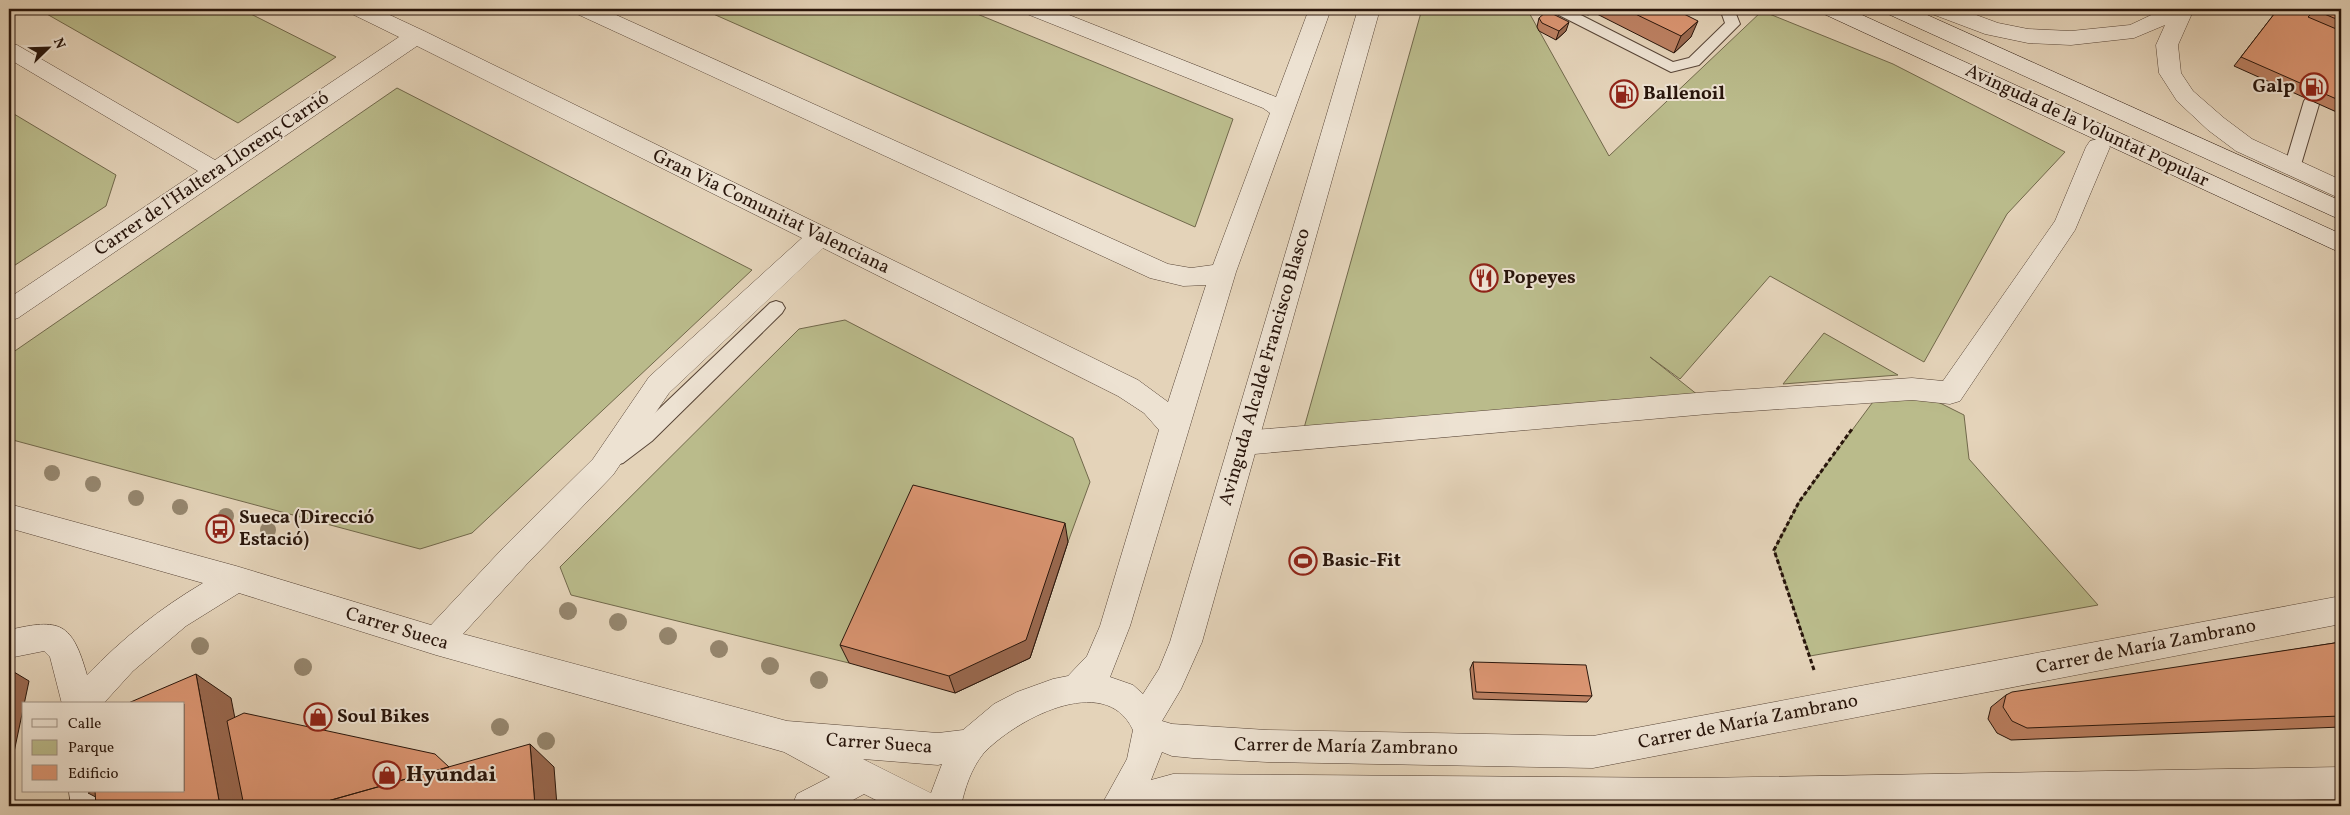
<svg xmlns="http://www.w3.org/2000/svg" width="2350" height="815" viewBox="0 0 2350 815" font-family="Vollkorn,serif">
  <rect width="100%" height="100%" fill="#e4d3b9"/>
  <filter id="stains"><feTurbulence type="fractalNoise" baseFrequency=".004" numOctaves="4"/><feColorMatrix values="0 0 0 0 .2 0 0 0 0 .09 0 0 0 0 .02 0 0 0 .5 -.17"/></filter>
  <radialGradient id="worn" r=".72"><stop offset=".6" stop-color="#630" stop-opacity="0"/><stop offset="1" stop-color="#630" stop-opacity=".3"/></radialGradient>
  <path fill="#babb8b" stroke="#71684b" d="M38,9H241L336,57L238,123Z
    M702,9H965L1233,119L1195,227Z
    M1422,9H1527L1609,156L1762,11L1893,64L2065,152L2007,214L1924,362L1770,276L1680,379L1650,357L1708,403L1304,428Z
    M397,88L752,270L472,533L420,549L9,439V355Z
    M9,111L116,175L106,206L9,269Z
    M845,320L1073,438L1090,482L1068,542L919,504L849,663L571,595L560,567L799,329Z
    M1824,333L1898,375L1783,384Z
    M1912,389L1964,415L1969,459L2098,605L1810,656L1774,550L1799,502L1881,391Z"/>
  <g fill="none" stroke-linecap="round" stroke-linejoin="round">
    <g stroke="#574436" stroke-width="2">
      <path id="service" d="M1551,9H1569L1673,62L1689,58L1725,23L1720,9H1734L1740,24L1699,65L1671,72L1553,12Z
        M2312,96L2317,97L2320,101L2300,168L2298,172L2292,174L2286,172L2284,168L2304,101L2307,97Z
        M776,301L782,303L785,308L782,313L652,441L623,463L616,465L609,463L606,457L609,451L638,429L770,303Z"/>
    </g>
    <g stroke="#574436" stroke-width="1">
      <path id="pedestrian" d="M2098,139L2106,141L2110,147L2075,230L1960,401L1950,404L1912,400L1708,414L1243,455L1233,451L1229,443L1233,435L1243,431L1708,392L1912,378L1943,381L2055,221L2086,147L2090,141Z"/>
    </g>
    <g stroke="#574436" stroke-width="1">
      <path id="minor" d="M349,9H377L424,31L1138,380L1168,402L1206,285L1183,286L1150,278L577,14L574,9H603L1168,264L1191,268L1213,265L1270,113L1263,108L1027,14L1024,9H1054L1276,97L1309,9H1331L1236,272L1130,626L1110,677L1133,685L1143,694L1159,669L1170,642L1358,9H1380L1202,642L1181,689L1162,721L1172,724L1267,730L1593,736L2341,596V624L1593,768L1267,762L1193,758L1172,756L1162,752L1151,780L1173,774L1699,778L2341,767V799L1939,806H1101L1127,759L1133,730C1105,670 1013,721 983,754C971,769 965,788 961,806H888L864,794L842,806H792L797,794L830,777L784,752L436,655L239,593L186,626L133,671L103,704H62L50,657L44,651L9,658V630C60,618 72,622 87,675C123,638 159,609 203,583L9,528V504L236,566L431,625L504,547L593,459L649,377L802,238L417,46L18,318L9,321V298L198,171L9,59V43L17,45L215,160L399,37L352,14ZM823,248L1118,396L1144,413L1159,430L1100,626L1087,656L1068,676L1053,679L1017,692L994,704L963,730L938,733L787,721L463,634L526,565L613,475L669,393ZM863,759L938,765L942,764L931,793Z
        M1929,9H1960L1998,23L2028,29L2071,31L2130,25L2164,9H2194L2178,45L2181,73L2193,91L2224,118L2252,139L2341,180V199L2236,151L2208,130L2177,101L2159,73L2156,45L2165,25L2134,38L2071,45L2028,43L1985,34L1932,14Z
        M69,791H103L105,806H71Z"/>
    </g>
    <g stroke="#28150b" stroke-width="1">
      <path id="secondary" d="M1821,9H1849L2341,234V253L1824,14Z
        M1885,9H1914L2341,201V220L1888,14Z"/>
    </g>
    <path stroke="#28150b" stroke-width="3" stroke-dasharray="4.5 2.5" stroke-linecap="butt" d="M1814,670L1774,550L1799,502L1852,429"/>
    <use href="#service" fill="#ede2d2" fill-rule="evenodd"/>
    <use href="#pedestrian" fill="#ede2d2" fill-rule="evenodd"/>
    <use href="#minor" fill="#ede2d2" fill-rule="evenodd"/>
    <use href="#secondary" fill="#ede2d2" fill-rule="evenodd"/>
  </g>
  <g fill="#95866e">
    <circle cx="52" cy="473" r="8"/>
    <circle cx="93" cy="484" r="8"/>
    <circle cx="136" cy="498" r="8"/>
    <circle cx="180" cy="507" r="8"/>
    <circle cx="226" cy="516" r="8"/>
    <circle cx="268" cy="530" r="8"/>
    <circle cx="568" cy="611" r="9"/>
    <circle cx="618" cy="622" r="9"/>
    <circle cx="668" cy="636" r="9"/>
    <circle cx="200" cy="646" r="9"/>
    <circle cx="719" cy="649" r="9"/>
    <circle cx="770" cy="666" r="9"/>
    <circle cx="303" cy="667" r="9"/>
    <circle cx="819" cy="680" r="9"/>
    <circle cx="500" cy="727" r="9"/>
    <circle cx="546" cy="741" r="9"/>
  </g>
  <path fill="#bd8163" stroke="#28150b" d="M1576,9H1596L1588,15Z
    M1596,9H1674L1691,37L1674,53L1595,13Z
    M2278,9L2310,14L2314,9H2341V114L2234,66Z
    M1539,18L1566,31L1556,40L1539,31L1537,27Z
    M1068,542L1030,658L955,693L849,663L840,645Z
    M2341,642V727L2011,740L1997,733L1988,719L1991,707L2006,695Z
    M1473,662L1592,696L1587,702L1473,699L1470,669Z"/>
  <path fill="#9a6950" stroke="#28150b" d="M1590,9H1596L1588,15Z
    M1698,21L1691,37L1674,53L1681,36Z
    M1569,22L1566,31L1556,40L1559,31Z
    M1065,523L1068,542L1030,658L955,693L949,676Z
    M9,669L29,681L9,776Z
    M196,674L231,698L252,806H220Z
    M530,744L554,767L557,806H535Z
    M92,791H97L113,806L88,793Z"/>
  <path fill="#dc9673" stroke="#28150b" d="M1625,9H1674L1698,21L1681,36Z
    M2278,9H2298L2311,14L2308,17L2341,31V101L2241,57Z
    M2315,9H2341V21L2315,10Z
    M1547,11L1569,22L1559,31L1542,23L1539,18Z
    M913,485L1065,523L1026,640L949,676L840,645Z
    M2341,642V716L2027,728L2012,721L2003,707L2006,695L2012,692Z
    M1473,662L1586,665L1592,696L1476,692Z
    M196,674L220,806H96L95,791H184V704H126Z
    M244,713L435,754L449,767L310,806H244L227,721Z
    M530,744L535,806H310Z"/>
  <defs>
    <g id="fuel-ring" transform="scale(1.4375)"><circle r="9.5" fill="#ede2d2" stroke="#8f2418" stroke-width="1.5"/><path d="M-5.5-6h7V0h2V4h1.3V-2.5L3-4.5l.8-.8L6-3V5H2.5V1h-1V6h-7ZM-4.2-4.7v3.2H.2V-4.7Z" fill="#8f2418"/></g>
    <g id="restaurant-ring" transform="scale(1.4375)"><circle r="9.5" fill="#ede2d2" stroke="#8f2418" stroke-width="1.5"/><path d="M-5-6h1v4h1v-4h1v4h1v-4h1v5L-1.5 .5V6h-2V.5L-5-1ZM5-6V6H3V1.5H1.5Q1.5-4 5-6Z" fill="#8f2418"/></g>
    <g id="bus-ring" transform="scale(1.4375)"><circle r="9.5" fill="#ede2d2" stroke="#8f2418" stroke-width="1.5"/><path d="M-5-6H5V4H4V6H2V4H-2V6H-4V4H-5ZM-3.5-4V0h7V-4ZM-3.5 1.2v1.5H-2V1.2ZM2 1.2v1.5H3.5V1.2Z" fill="#8f2418"/></g>
    <g id="stadium-ring" transform="scale(1.4375)"><circle r="9.5" fill="#ede2d2" stroke="#8f2418" stroke-width="1.5"/><path d="M0-5a6.5 5 0 1 0 0 10a6.5 5 0 1 0 0-10ZM-3.5-1.8h7v3.6h-7Z" fill="#8f2418"/></g>
    <g id="shop-ring" transform="scale(1.4375)"><circle r="9.5" fill="#ede2d2" stroke="#8f2418" stroke-width="1.5"/><path d="M-5-2.5h2.3a2.7 3.5 0 0 1 5.4 0H5L5.5 6h-11ZM-1.5-2.5h3a1.5 2.3 0 0 0-3 0Z" fill="#8f2418"/></g>
  </defs>
  <g fill-rule="evenodd">
    <use href="#fuel-ring" x="2314" y="87"/>
    <use href="#fuel-ring" x="1624" y="94"/>
    <use href="#restaurant-ring" x="1484" y="278"/>
    <use href="#bus-ring" x="220" y="529"/>
    <use href="#stadium-ring" x="1303" y="561"/>
    <use href="#shop-ring" x="318" y="717"/>
    <use href="#shop-ring" x="387" y="775"/>
  </g>
  <g text-anchor="middle" dominant-baseline="central" stroke-width="4" stroke-linejoin="round" paint-order="stroke">
    <g font-size="19" font-weight="bold" fill="#28150b" stroke="#ede2d2" text-anchor="start">
      <text x="2295" y="87" text-anchor="end">Galp</text>
      <text x="1643" y="94">Ballenoil</text>
      <text x="1503" y="278">Popeyes</text>
      <text x="239" y="518">Sueca (Direcció<tspan x="239" dy="22">Estació)</tspan></text>
      <text x="1322" y="561">Basic-Fit</text>
      <text x="337" y="717">Soul Bikes</text>
    </g>
    <g font-size="19" fill="#28150b" stroke="#ede2d2">
      <text transform="translate(2087 126) rotate(25)">Avinguda de la Voluntat Popular</text>
      <text transform="translate(212 174) rotate(-34)">Carrer de l'Haltera Llorenç Carrió</text>
      <text transform="translate(771 212) rotate(26)">Gran Via Comunitat Valenciana</text>
      <text transform="translate(1265 367) rotate(-74)">Avinguda Alcalde Francisco Blasco</text>
      <text transform="translate(397 629) rotate(17)">Carrer Sueca</text>
      <text transform="translate(2146 647) rotate(-11)">Carrer de María Zambrano</text>
      <text transform="translate(1748 722) rotate(-11)">Carrer de María Zambrano</text>
      <text transform="translate(879 744) rotate(4)">Carrer Sueca</text>
      <text transform="translate(1346 747) rotate(1)">Carrer de María Zambrano</text>
    </g>
    <g font-size="22" font-weight="bold" fill="#28150b" stroke="#ede2d2" text-anchor="start">
      <text x="406" y="775">Hyundai</text>
    </g>
  </g>
  <rect width="2350" height="815" fill="none" stroke="#e4d3b9" stroke-width="30"/>
  <rect x="10" y="10" width="2330" height="795" fill="none" stroke="#28150b" stroke-width="2.5"/>
  <rect x="15" y="15" width="2320" height="785" fill="none" stroke="#28150b"/>
  <rect x="22" y="702" width="162" height="90" fill="#ede2d2" stroke="#9e9082"/>
  <rect x="32" y="719" width="25" height="8" fill="#ede2d2" stroke="#9e9082"/>
  <text x="68" y="728" font-size="15" fill="#28150b">Calle</text>
  <rect x="32" y="740" width="25" height="15" fill="#babb8b" stroke="#9e9082"/>
  <text x="68" y="752" font-size="15" fill="#28150b">Parque</text>
  <rect x="32" y="765" width="25" height="15" fill="#dc9673" stroke="#9e9082"/>
  <text x="68" y="778" font-size="15" fill="#28150b">Edificio</text>
  <g transform="translate(48 48) rotate(67)" stroke="#ede2d2" stroke-width="4" paint-order="stroke">
  <path d="M0-4L9 19L0 12L-9 19Z" fill="#28150b"/>
  <text y="-8" font-size="14" font-weight="bold" text-anchor="middle" fill="#28150b">N</text>
  </g>
  <rect width="100%" height="100%" filter="url(#stains)"/>
  <rect width="100%" height="100%" fill="url(#worn)"/>
</svg>
